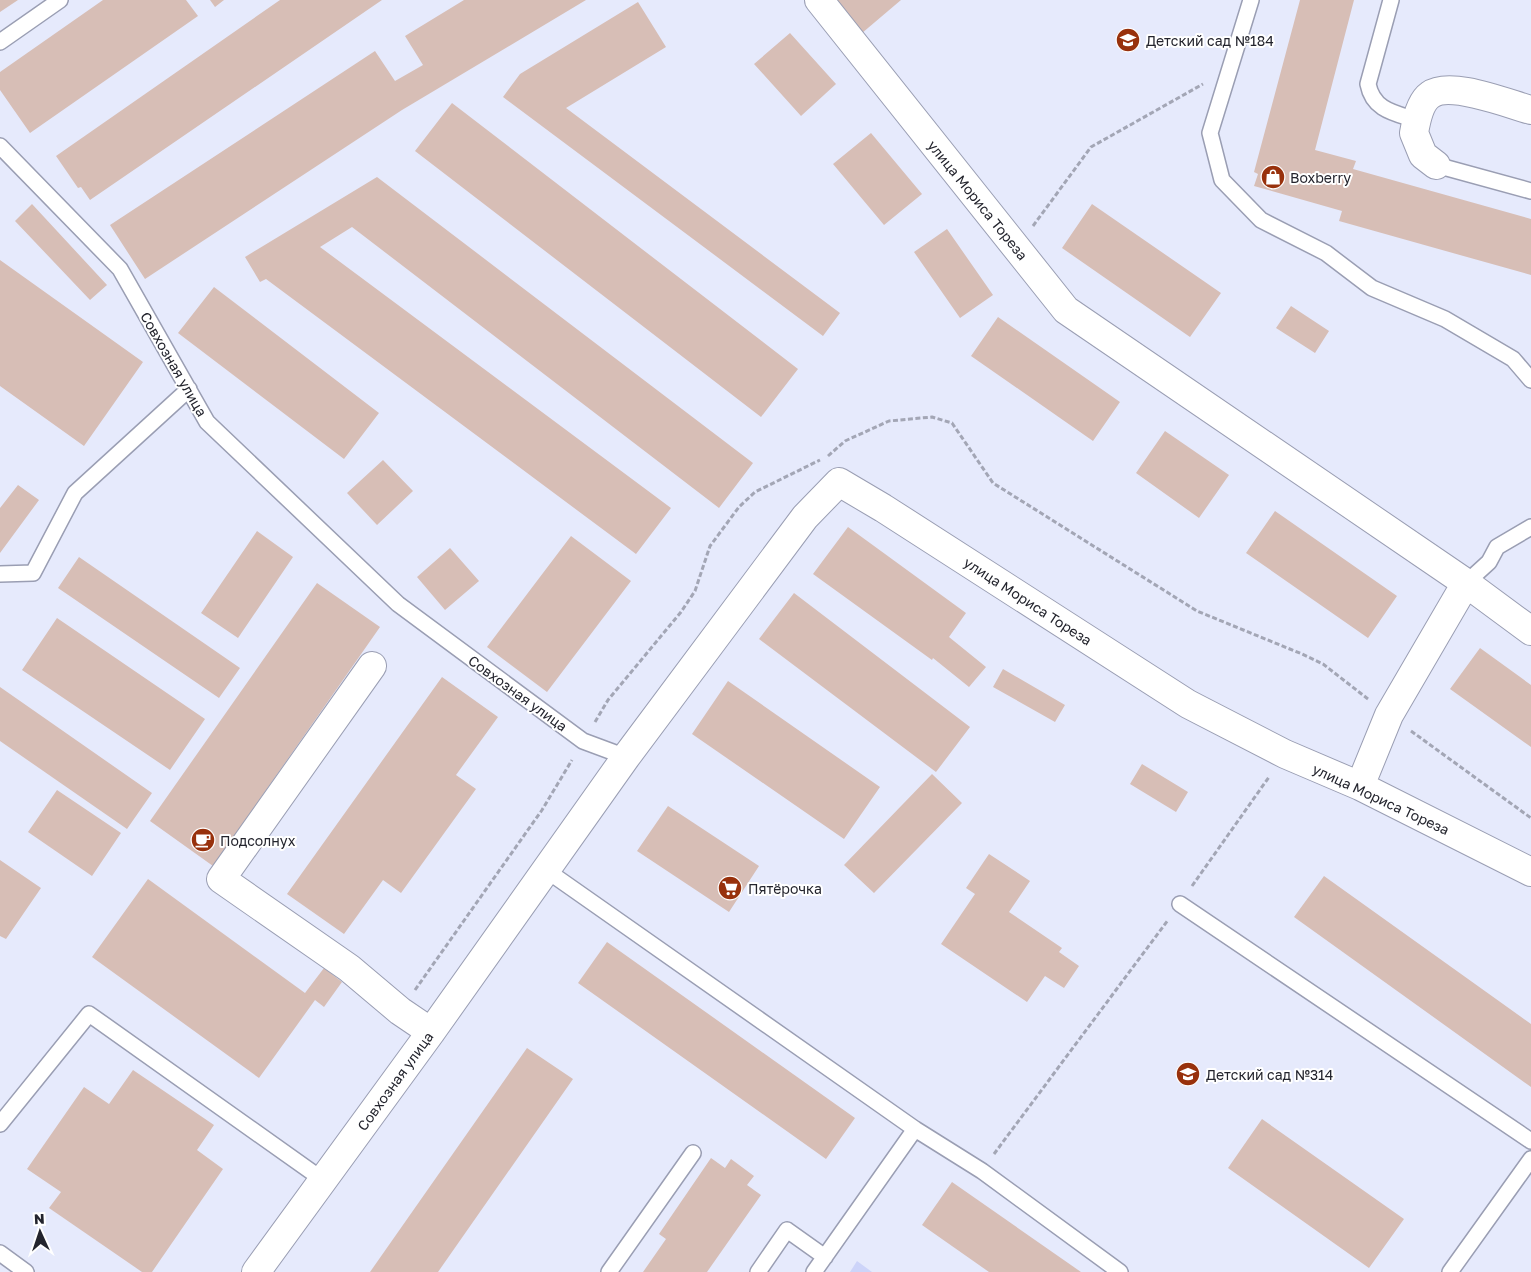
<svg xmlns="http://www.w3.org/2000/svg" width="1531" height="1272" viewBox="0 0 1531 1272" font-family="'Golos Text',sans-serif">
  <rect width="100%" height="100%" fill="#e6eafc"/>
  <path fill="#cdd4f9" d="M857,1261L872,1272H850Z"/>
  <path fill="#d7beb6" d="M0,0H18L0,12Z
    M103,0H186L198,16L30,133L0,90V72Z
    M210,0H224L215,7Z
    M280,0H382L90,200L81,187L78,188L56,156Z
    M464,0H586L402,110L145,279L110,225L375,51L395,81L423,65L405,36Z
    M822,0H901L855,39Z
    M1300,0H1354L1315,150L1356,161L1353,169L1531,219V275L1339,221L1342,211L1254,186L1258,174L1254,172Z
    M638,2L666,47L566,108L840,313L823,336L503,97L520,74Z
    M790,33L836,84L801,116L754,64Z
    M452,103L798,369L761,417L415,151Z
    M871,133L922,194L884,225L833,164Z
    M377,177L753,463L719,508L352,227L320,247L671,508L636,554L266,279L260,282L245,257Z
    M32,204L107,285L90,300L15,221Z
    M1092,204L1221,293L1190,337L1062,248Z
    M947,229L993,295L960,318L914,252Z
    M0,260L143,362L84,446L0,386Z
    M214,287L379,413L344,459L178,333Z
    M1291,306L1329,331L1315,353L1276,328Z
    M998,317L1120,402L1093,441L971,356Z
    M1165,431L1229,475L1199,518L1136,473Z
    M383,460L413,491L377,525L347,493Z
    M18,485L39,500L0,553V508Z
    M1275,511L1397,596L1368,638L1246,553Z
    M848,527L966,613L949,637L986,667L969,687L933,658L932,660L813,574Z
    M257,531L293,557L238,638L201,613Z
    M571,536L631,581L547,692L487,647Z
    M450,548L479,581L445,610L417,577Z
    M79,557L240,668L219,698L58,588Z
    M317,583L380,627L213,866L150,821Z
    M794,593L970,727L936,772L759,639Z
    M57,618L205,719L170,770L22,670Z
    M1480,648L1531,685V747L1450,689Z
    M1003,669L1065,705L1055,722L993,687Z
    M442,677L498,717L456,775L476,789L401,893L383,880L344,934L287,894Z
    M728,681L880,787L844,839L692,734Z
    M0,687L152,793L127,829L0,741Z
    M1142,764L1188,792L1176,812L1130,784Z
    M932,774L962,803L874,893L844,865Z
    M57,790L121,833L92,876L28,832Z
    M668,806L759,866L729,912L637,851Z
    M989,854L1030,881L1009,912L1062,948L1059,952L1079,966L1064,988L1045,976L1027,1002L941,944L975,894L966,888Z
    M0,860L41,888L6,939L0,936Z
    M1324,876L1531,1024V1087L1294,917Z
    M148,879L305,993L324,968L342,982L324,1007L315,1000L259,1078L92,957Z
    M607,942L855,1118L826,1159L578,983Z
    M527,1048L573,1079L438,1272H370Z
    M133,1070L214,1125L197,1150L223,1169L152,1272H142L49,1208L61,1192L27,1169L84,1087L109,1104Z
    M1262,1119L1404,1219L1369,1268L1228,1168Z
    M711,1158L725,1168L731,1159L754,1176L747,1185L761,1195L707,1272H643L666,1239L659,1234Z
    M952,1182L1081,1272H989L922,1225Z"/>
  <g fill="none" stroke-linecap="round" stroke-linejoin="round">
    <g stroke="#9a9eb3" stroke-width="18">
      <path id="service" d="M1251,0L1210,133L1222,180L1261,220L1326,253L1372,288L1445,319L1513,359L1531,380
        M1391,0L1368,84C1373,110 1394,113 1416,120
        M0,42L60,0
        M0,146L120,269L207,422L398,604L583,741L626,757
        M1436,165L1531,191
        M0,574L33,573L75,493L189,389
        M1466,583L1489,562L1497,547L1531,527
        M546,870L915,1129L814,1272
        M1180,904L1531,1141
        M0,1124L89,1014L323,1180
        M915,1129L982,1171L1120,1272
        M0,1253L26,1272
        M609,1272L693,1153
        M758,1272L787,1230L825,1257
        M1450,1272L1531,1159"/>
    </g>
    <g stroke="#9a9eb3" stroke-width="30">
      <path id="minor" d="M819,0L1066,310L1466,583L1531,631
        M1436,165L1423,155L1414,133C1416,121 1420,102 1430,95C1450,80 1508,104 1531,110
        M372,666L221,879L349,968L400,1011L431,1032
        M1360,786L1389,715L1466,583
        M256,1272L431,1032L626,757L805,517L839,482L883,508L1188,704L1285,754L1360,786L1531,872"/>
    </g>
    <path stroke="#a3a6b5" stroke-width="3" stroke-dasharray="5 2.5" stroke-linecap="butt" d="M1033,226L1091,147L1203,84
      M828,456L845,441L889,421L932,417L952,423L993,483L1197,611L1302,654L1323,664L1368,699
      M595,722L608,700L681,612L695,591L710,546L739,507L755,492L820,460
      M1411,731L1531,818
      M1192,886L1269,777
      M415,990L542,810L572,760
      M994,1154L1168,920"/>
    <use href="#service" stroke="#fff" stroke-width="15"/>
    <use href="#minor" stroke="#fff" stroke-width="28"/>
  </g>
  <defs>
    <g id="school-disc" transform="scale(1.25)"><circle r="9.5" fill="#98310c" stroke="#fff"/><path d="M0-5L7-2L0 1L-7-2ZM-4 1L0 2.5L4 1V4Q0 6-4 4Z" fill="#fff"/></g>
    <g id="shop-disc" transform="scale(1.25)"><circle r="9.5" fill="#98310c" stroke="#fff"/><path d="M-5-2.5h2.3a2.7 3.5 0 0 1 5.4 0H5L5.5 6h-11ZM-1.5-2.5h3a1.5 2.3 0 0 0-3 0Z" fill="#fff"/></g>
    <g id="cafe-disc" transform="scale(1.25)"><circle r="9.5" fill="#98310c" stroke="#fff"/><path d="M-5.5-4.5H6V0H3Q3 3.5 0 3.5H-2.5Q-5.5 3.5-5.5 0ZM3-3.2v2h1.7v-2ZM-6 4.5H4V6H-6Z" fill="#fff"/></g>
    <g id="supermarket-disc" transform="scale(1.25)"><circle r="9.5" fill="#98310c" stroke="#fff"/><path d="M-6-5.5h2.5l.6 2H6L4.5 2H-2.5L-4.4-4H-6ZM-1.5 3.2a1.3 1.3 0 1 0 .1 0ZM3 3.2a1.3 1.3 0 1 0 .1 0Z" fill="#fff"/></g>
  </defs>
  <g fill-rule="evenodd">
    <use href="#school-disc" x="1128" y="40"/>
    <use href="#shop-disc" x="1273" y="177"/>
    <use href="#cafe-disc" x="203" y="840"/>
    <use href="#supermarket-disc" x="730" y="888"/>
    <use href="#school-disc" x="1188" y="1074"/>
  </g>
  <g text-anchor="middle" dominant-baseline="central" stroke-width="4" stroke-linejoin="round" paint-order="stroke">
    <g font-size="14" fill="#23242d" stroke="#fff" text-anchor="start">
      <text x="1146" y="40">Детский сад №184</text>
      <text x="1290" y="177">Boxberry</text>
      <text x="220" y="840">Подсолнух</text>
      <text x="748" y="888">Пятёрочка</text>
      <text x="1206" y="1074">Детский сад №314</text>
    </g>
    <g font-size="14" fill="#23242d" stroke="#fff">
      <text transform="translate(978 200) rotate(51)">улица Мориса Тореза</text>
      <text transform="translate(174 364) rotate(60)">Совхозная улица</text>
      <text transform="translate(1028 601) rotate(33)">улица Мориса Тореза</text>
      <text transform="translate(518 693) rotate(36)">Совхозная улица</text>
      <text transform="translate(1381 799) rotate(25)">улица Мориса Тореза</text>
      <text transform="translate(395 1081) rotate(-54)">Совхозная улица</text>
    </g>
  </g>
  <g transform="translate(40 1232) rotate(357)" stroke="#ffffff" stroke-width="4" paint-order="stroke">
  <path d="M0-4L9 19L0 12L-9 19Z" fill="#23242d"/>
  <text y="-8" font-size="14" font-weight="bold" text-anchor="middle" fill="#23242d">N</text>
  </g>
</svg>
